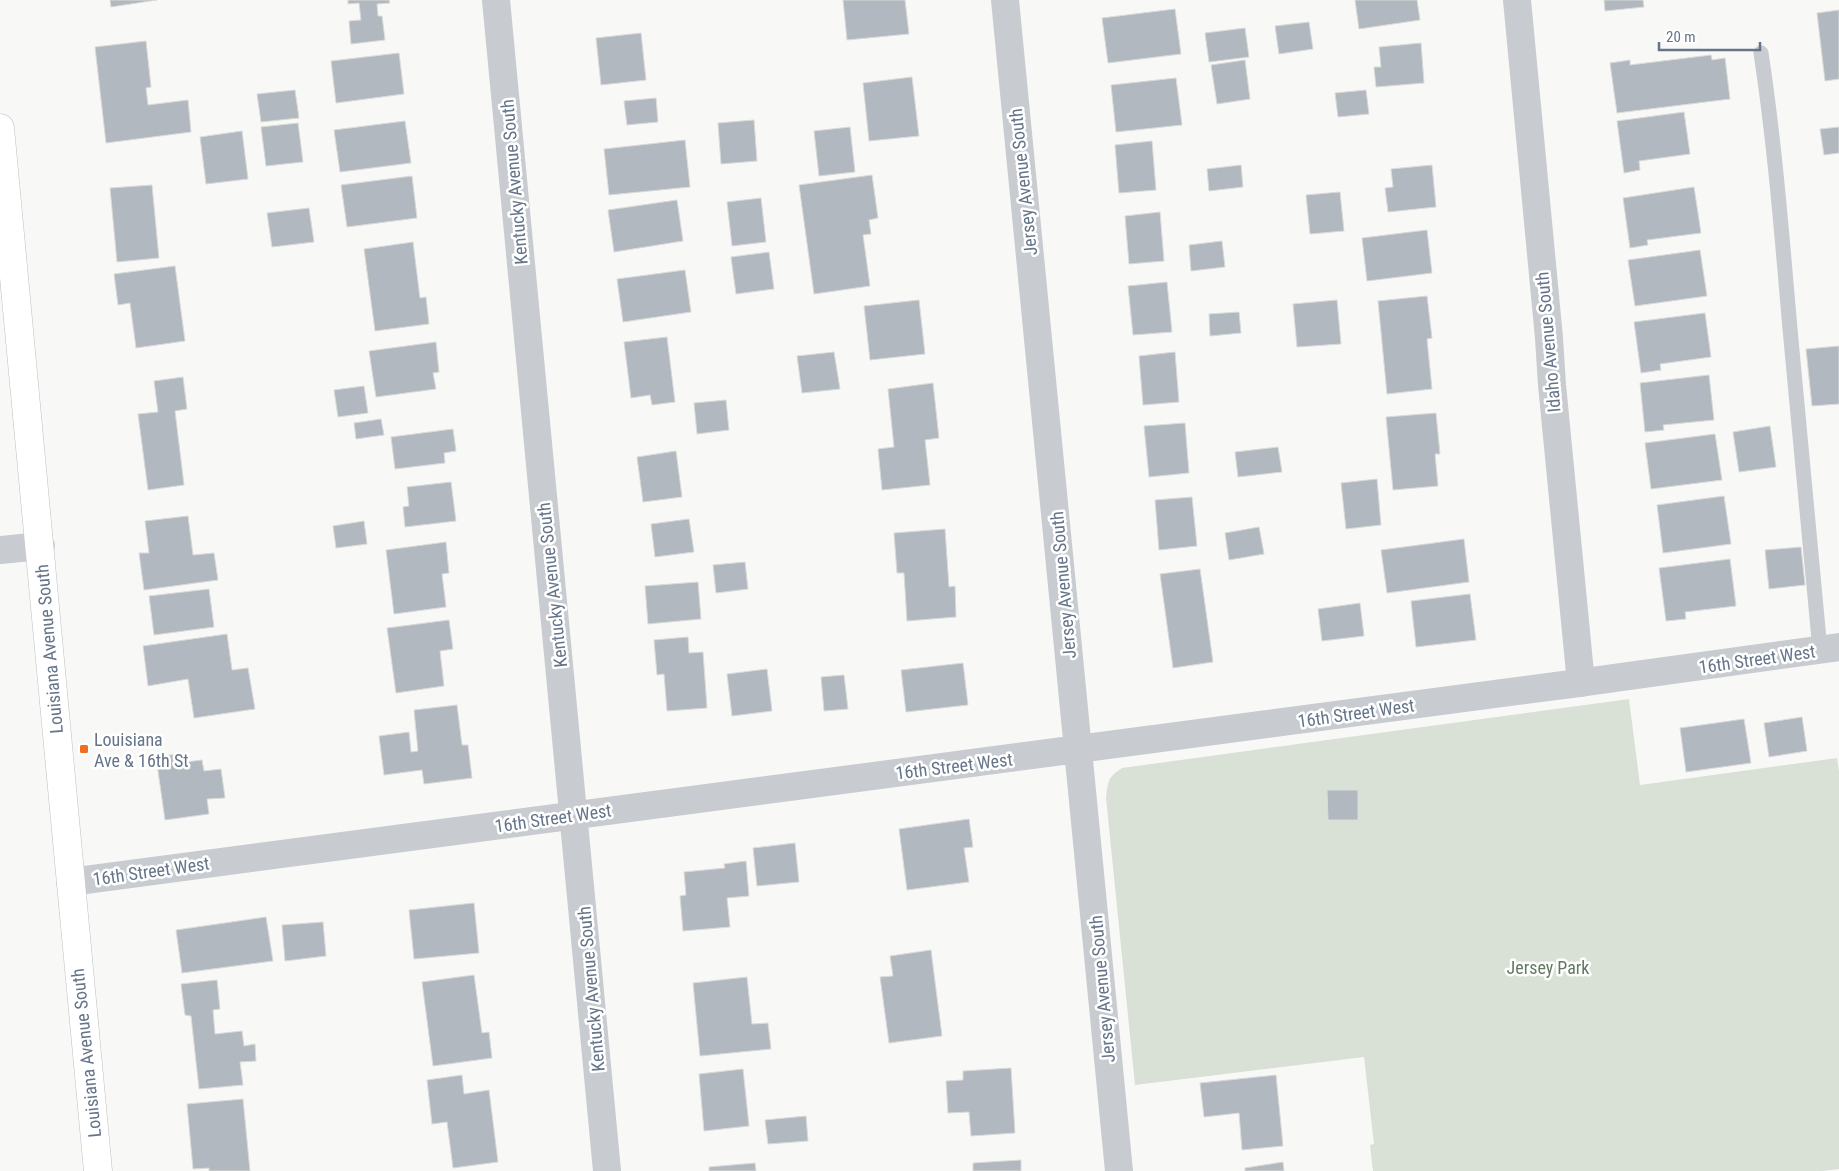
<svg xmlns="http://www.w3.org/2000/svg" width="1839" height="1171" viewBox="0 0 1839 1171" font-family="'Roboto Condensed',sans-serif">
  <rect width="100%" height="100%" fill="#f8f9f6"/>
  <path fill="#d9e1d7" d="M1629,699L1640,785L1837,758L1839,771V1169L1822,1171H1373L1370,1145L1374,1144L1364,1057L1135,1085L1106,798C1108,781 1108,777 1122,768Z"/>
  <path fill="#b1b8bf" stroke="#dadbd8" d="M110,0H157L111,7Z
    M348,0H389L390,3L377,4L378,16H382L385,40L351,44L349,21L361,20L359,3L348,4Z
    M843,0H905L909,34L847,40Z
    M1355,0H1417L1420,20L1359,29Z
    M1604,0H1643L1644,7L1605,11Z
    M1175,9L1181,54L1108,63L1102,18Z
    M1839,10V79L1825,81L1817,13Z
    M1309,22L1313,49L1279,54L1275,26Z
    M1245,28L1249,57L1209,62L1205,33Z
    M641,33L646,80L601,85L596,38Z
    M146,41L151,87L146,88L148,105L188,100L191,132L106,143L95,47Z
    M1421,43L1424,83L1376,87L1374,67H1381L1379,47Z
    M399,53L404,94L336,103L331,61Z
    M1711,55L1712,60L1725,58L1730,99L1617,113L1610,63L1630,60V65Z
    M1245,60L1250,99L1217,104L1211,65Z
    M912,77L919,136L869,141L863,83Z
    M1176,78L1182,125L1116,132L1111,85Z
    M295,90L299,118L261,122L257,94Z
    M1366,90L1369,114L1338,117L1335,93Z
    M656,98L658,122L627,125L624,101Z
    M1684,112L1690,154L1639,161L1640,170L1624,173L1617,121Z
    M754,120L757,161L721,164L718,123Z
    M405,121L411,163L340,172L334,130Z
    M298,123L303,162L266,166L261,127Z
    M850,127L855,172L819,176L814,131Z
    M1839,127V153L1824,155L1820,129Z
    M242,131L248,179L206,184L200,137Z
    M685,140L690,187L609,195L604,149Z
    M1152,141L1156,190L1119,193L1115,145Z
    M1241,165L1243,187L1209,191L1207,169Z
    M1432,165L1436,207L1388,212L1385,188L1393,187L1391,169Z
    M872,175L878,218L869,220L871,234L863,235L870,286L814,294L799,185Z
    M412,176L417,218L347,227L341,185Z
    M152,185L159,258L117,262L110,188Z
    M1694,187L1701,233L1647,240L1648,245L1630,248L1623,198Z
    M1340,192L1344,231L1310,234L1306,195Z
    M761,198L766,242L732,246L727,202Z
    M677,200L683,241L614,252L608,210Z
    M309,208L314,242L272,247L267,213Z
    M1160,212L1164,261L1129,264L1125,216Z
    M1427,230L1432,273L1367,281L1362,238Z
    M1222,241L1225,267L1191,271L1189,245Z
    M413,242L420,298L426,297L429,324L375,331L364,249Z
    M1700,250L1707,296L1635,306L1628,260Z
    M769,252L774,289L736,294L731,257Z
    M175,266L185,341L136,348L130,303L118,305L114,274Z
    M685,270L691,312L623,322L617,279Z
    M1167,282L1172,332L1133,335L1128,286Z
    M1427,296L1432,338L1427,339L1432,389L1387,394L1378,301Z
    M919,300L925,354L870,360L864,306Z
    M1337,300L1341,344L1297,347L1293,304Z
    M1239,312L1241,333L1210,336L1209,314Z
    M1705,313L1711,357L1660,364L1661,370L1641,373L1634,322Z
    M667,337L675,402L652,405L650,395L631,398L624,342Z
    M436,342L439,372L433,373L436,389L376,397L369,351Z
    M1839,346V404L1812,406L1806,349Z
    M834,352L840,389L802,393L797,356Z
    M1175,352L1179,402L1143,405L1139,356Z
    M1709,375L1714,420L1663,425L1664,430L1645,432L1640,383Z
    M183,377L187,409L175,411L184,485L148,490L138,414L158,412L154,381Z
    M933,383L939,438L925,440L930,485L882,490L878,449L894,447L888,389Z
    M364,386L368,413L338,417L334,390Z
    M726,400L729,430L697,434L694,403Z
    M1436,413L1440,454H1435L1438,486L1393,490L1386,417Z
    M381,419L384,435L356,439L354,423Z
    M1185,423L1189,473L1149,477L1144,426Z
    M1770,426L1776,467L1739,472L1733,432Z
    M453,429L456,451L444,453L445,463L395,469L391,437Z
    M1715,434L1722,480L1651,489L1645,443Z
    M1278,447L1282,472L1238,477L1235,452Z
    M676,451L682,497L643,502L637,457Z
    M1377,479L1381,525L1346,529L1341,483Z
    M451,482L456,521L405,527L403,507L409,506L407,487Z
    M1724,496L1731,544L1663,553L1657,505Z
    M1192,497L1197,546L1159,550L1155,500Z
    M188,516L193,555L214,553L218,580L144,590L139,553H149L145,521Z
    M689,519L694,552L655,557L651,524Z
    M364,521L367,544L336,548L333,526Z
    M1259,527L1264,554L1229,560L1225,533Z
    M945,529L949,587L955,586L956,617L907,621L904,573H897L894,533Z
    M1464,539L1469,582L1387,593L1381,550Z
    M446,542L449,573L442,574L446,607L394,614L386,550Z
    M1801,547L1805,585L1769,589L1765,550Z
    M1730,559L1736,606L1685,612L1686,619L1666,621L1659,568Z
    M745,562L748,589L716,593L713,565Z
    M1200,569L1213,662L1173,668L1160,574Z
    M698,582L701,619L648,624L645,586Z
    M209,589L214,627L154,635L149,596Z
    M1470,594L1476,640L1416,647L1411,601Z
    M1360,603L1364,636L1322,641L1318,609Z
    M449,620L453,649L440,651L444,686L396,693L387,628Z
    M227,634L232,670L248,668L255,709L194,718L188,679L148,686L143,646Z
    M688,637L689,653L703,652L707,708L667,711L664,674L657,675L654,640Z
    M963,663L968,705L906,712L901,670Z
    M767,669L772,711L732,716L727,674Z
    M844,675L848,709L824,711L821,677Z
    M457,705L462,745H468L472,778L424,784L422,770L384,775L379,736L409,732L411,752L418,751L414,710Z
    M1802,717L1807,751L1769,757L1764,723Z
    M1744,719L1751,763L1686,772L1680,728Z
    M185,753L186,762L202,760L204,771L221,769L225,798L207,799L209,814L165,820L156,757Z
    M1327,790H1358V820H1328Z
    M969,819L973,847L964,848L969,882L907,890L899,829Z
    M795,843L799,882L757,886L753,848Z
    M746,861L749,896L727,898L730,927L683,931L680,896L686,895L684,872L725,868L724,864Z
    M474,903L479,953L414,959L409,910Z
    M266,917L273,961L182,973L176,930Z
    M323,922L326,956L285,961L282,925Z
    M931,950L942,1036L889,1043L880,977L893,976L890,956Z
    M474,975L482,1033L489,1032L492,1058L433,1066L422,982Z
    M747,977L752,1024L768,1023L771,1049L700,1056L693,983Z
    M217,980L220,1009L213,1010L215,1034L242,1031L244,1046L255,1044L256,1061L240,1062L243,1085L199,1089L191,1016L185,1015L181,984Z
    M1011,1068L1015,1133L971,1136L969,1112L948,1113L946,1081L963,1080V1071Z
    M743,1069L749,1126L704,1131L699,1074Z
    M462,1075L464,1094L489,1090L498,1162L453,1168L447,1122L432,1124L427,1080Z
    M1276,1075L1283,1146L1242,1150L1239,1113L1204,1117L1200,1083Z
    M243,1099L250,1171H209V1168L193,1169L187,1104Z
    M806,1116L808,1141L768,1144L765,1120Z
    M1021,1160V1171H973V1163Z
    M1283,1162L1284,1171H1245V1168Z
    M755,1163L756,1171H709V1167Z"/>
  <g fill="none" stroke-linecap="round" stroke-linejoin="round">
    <g stroke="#bcc0c6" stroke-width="29">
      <path id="secondary" d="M0,128C34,475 64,823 98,1171"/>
    </g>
    <path stroke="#c8cbcf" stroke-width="15" d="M1761,53C1775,145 1782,237 1790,329C1799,436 1809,543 1820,650"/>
    <path stroke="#c8cbcf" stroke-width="28" d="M496,0L607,1171
      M1005,0L1119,1171
      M1517,0L1549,338L1552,385L1581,683
      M0,550L41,546
      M70,882L1571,684L1839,647"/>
    <use href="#secondary" stroke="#fff" stroke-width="28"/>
  </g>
  <rect fill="#f06e1e" stroke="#fff" stroke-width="2" x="79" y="744" width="10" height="10" rx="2.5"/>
  <g text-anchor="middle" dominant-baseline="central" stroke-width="5" stroke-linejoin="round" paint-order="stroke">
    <g font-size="18" fill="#657489" stroke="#fff">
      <text transform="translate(514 182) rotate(-95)">Kentucky Avenue South</text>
      <text transform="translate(1023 182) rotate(-96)">Jersey Avenue South</text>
      <text transform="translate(1548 342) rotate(-95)">Idaho Avenue South</text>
      <text transform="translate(552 585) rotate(-96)">Kentucky Avenue South</text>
      <text transform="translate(1063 585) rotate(-95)">Jersey Avenue South</text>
      <text transform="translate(49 649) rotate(-95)">Louisiana Avenue South</text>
      <text transform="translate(1757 659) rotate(-8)">16th Street West</text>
      <text transform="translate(1356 713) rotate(-8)">16th Street West</text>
      <text transform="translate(954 766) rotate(-7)">16th Street West</text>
      <text transform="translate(553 818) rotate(-8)">16th Street West</text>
      <text transform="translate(151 871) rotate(-8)">16th Street West</text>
      <text transform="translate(591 989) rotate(-95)">Kentucky Avenue South</text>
      <text transform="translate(1102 989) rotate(-95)">Jersey Avenue South</text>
      <text transform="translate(86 1053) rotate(-96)">Louisiana Avenue South</text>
    </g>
    <g font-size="18" fill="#657489" stroke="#fff" text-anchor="start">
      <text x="94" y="739">Louisiana<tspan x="94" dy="21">Ave &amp; 16th St</tspan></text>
    </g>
    <g font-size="18" fill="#627a61" stroke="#fff">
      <text x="1548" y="967">Jersey Park</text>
    </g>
  </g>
  <path d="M1659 42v8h101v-8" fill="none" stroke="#657489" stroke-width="2.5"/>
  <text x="1666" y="42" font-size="15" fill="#657489" stroke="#ffffff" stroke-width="4" paint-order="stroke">20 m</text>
</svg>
